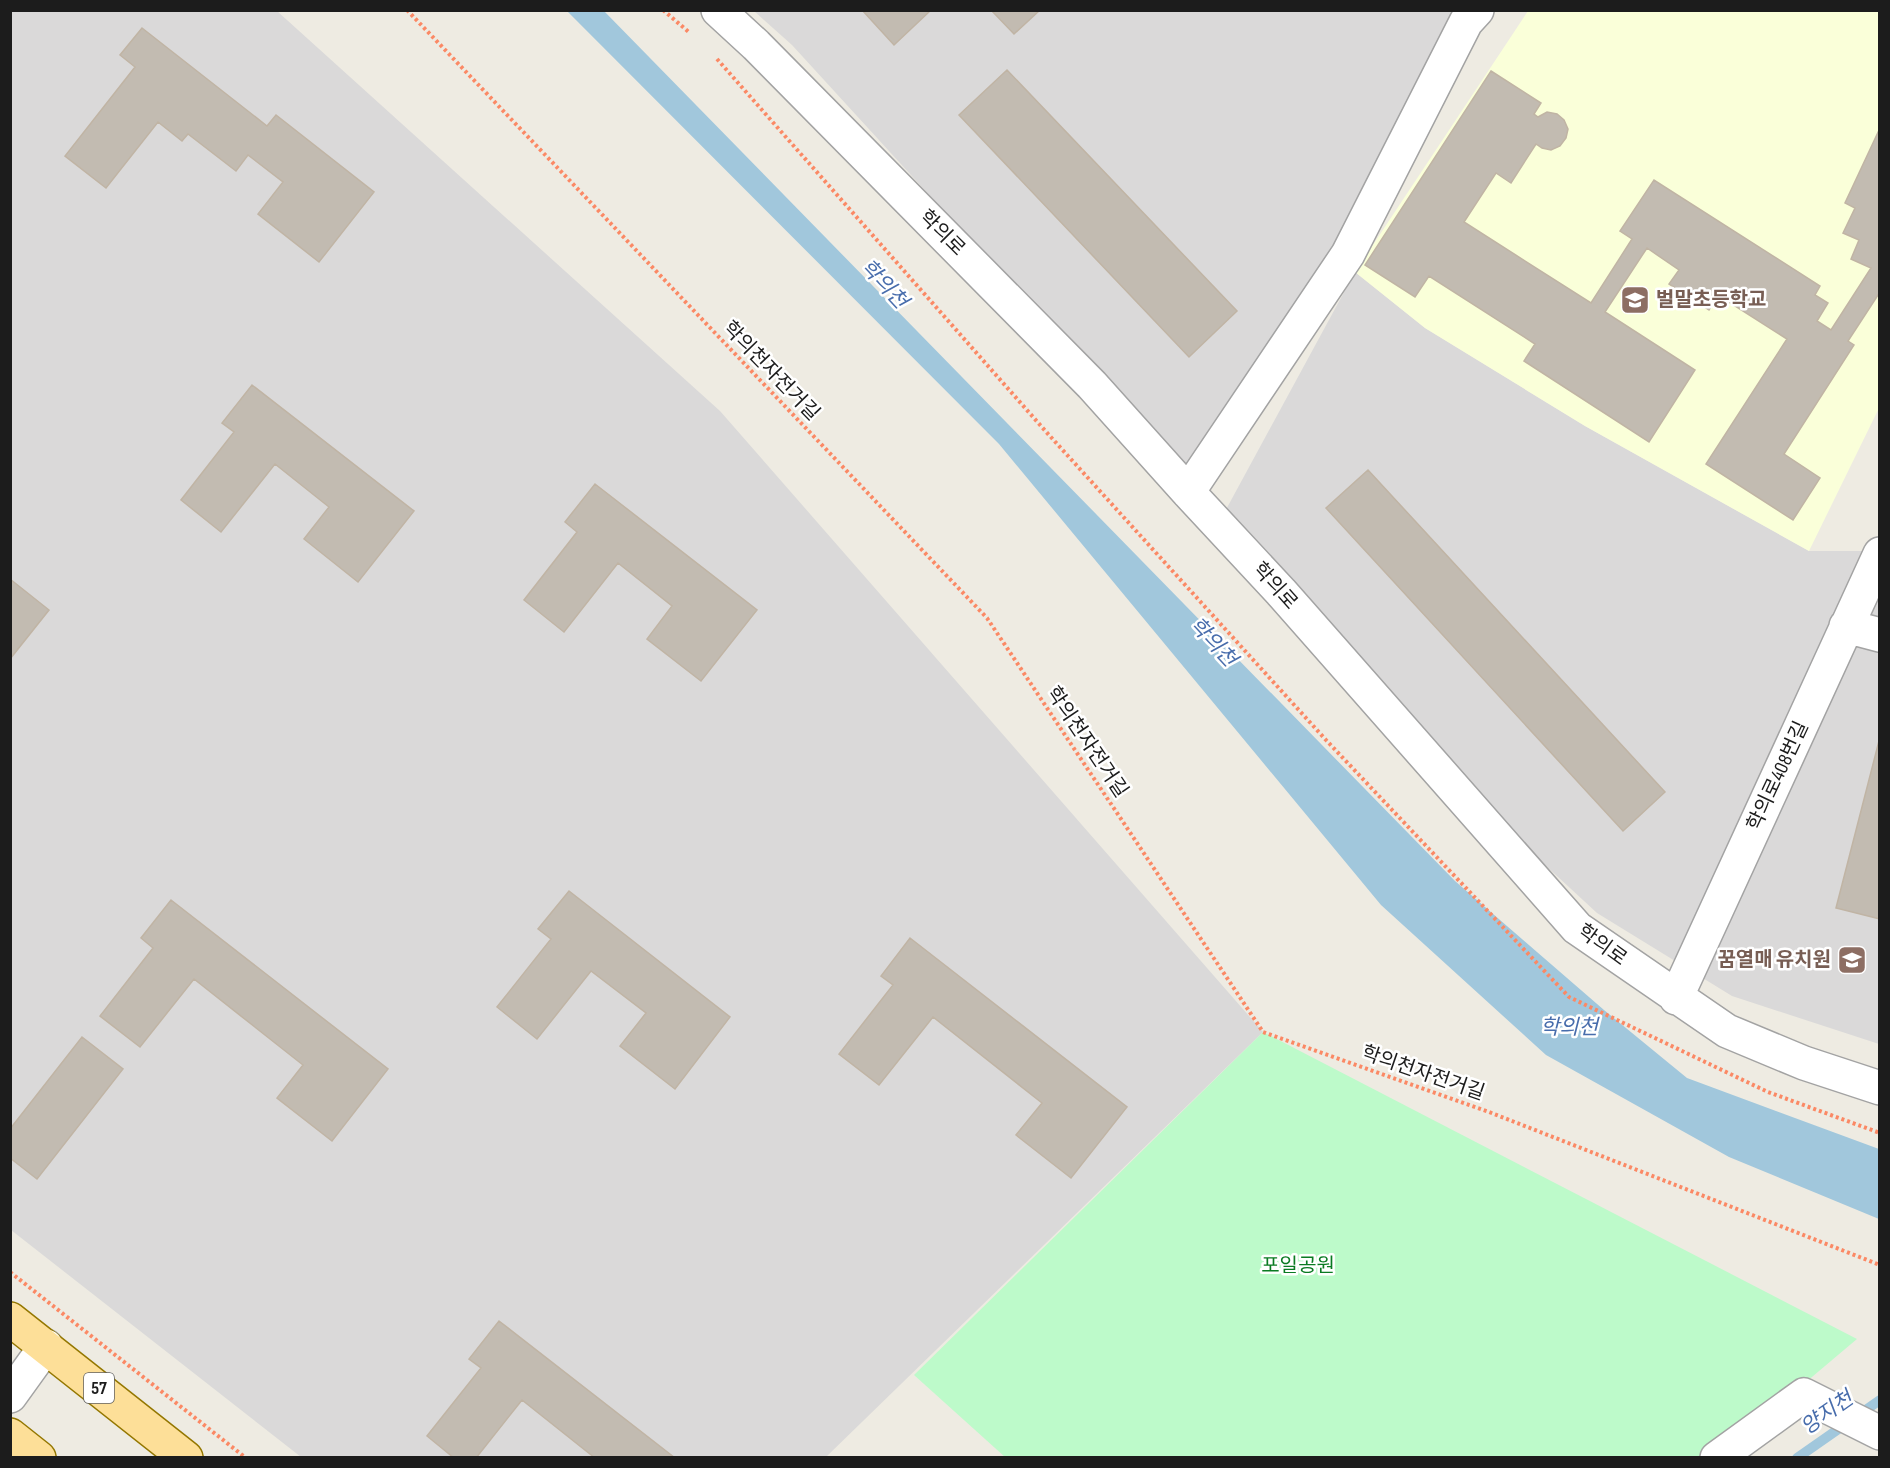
<svg xmlns="http://www.w3.org/2000/svg" width="1890" height="1468" viewBox="0 0 1890 1468" font-family="'Sofia Sans Condensed','Noto Sans KR',sans-serif">
  <rect width="100%" height="100%" fill="#eeebe2"/>
  <path fill="#dad9d9" d="M10,11H277L720,411L1263,1032L826,1457H301L11,1230Z
    M754,11H1463L1342,239L1183,492L1104,386L792,45Z
    M1355,272L1425,328L1585,426L1809,551H1879V1044L1732,996L1597,913L1298,637L1216,528Z"/>
  <path fill="#faffd9" d="M1528,11H1879V408L1809,551L1585,426L1425,328L1355,272Z"/>
  <path fill="#bdfaca" d="M1263,1032L1857,1339L1806,1382L1704,1458L1005,1457L914,1375Z"/>
  <path fill="#a1c7dc" d="M567,11H604L1455,881L1604,1010L1687,1078L1879,1149V1219L1729,1157L1546,1055L1381,905L999,444Z"/>
  <g fill="none" stroke-linecap="round" stroke-linejoin="round">
    <path stroke="#a1c7dc" stroke-width="10" d="M1797,1458L1880,1400"/>
  </g>
  <path fill="#c2bbb1" stroke="#c0b4a4" stroke-width="1.5" d="M862,10H931L894,45Z
    M991,10H1040L1014,34Z
    M142,28L267,126L276,115L374,192L319,262L258,214L283,182L248,155L236,171L188,134L182,141L158,122L106,188L65,156L135,67L120,55Z
    M1007,70L1237,311L1189,357L959,115Z
    M1491,71L1541,103L1534,114L1538,117L1547,112L1557,114L1564,120L1568,129L1566,138L1560,146L1551,150L1542,148L1536,144L1511,183L1496,173L1464,222L1591,303L1632,239L1620,231L1654,180L1820,286L1815,295L1828,303L1817,321L1831,330L1871,268L1851,259L1859,240L1843,233L1855,208L1845,203L1880,128V292L1848,341L1854,345L1784,454L1820,478L1793,520L1706,464L1787,339L1718,295L1709,310L1669,284L1679,270L1647,248L1605,312L1695,370L1649,442L1524,361L1535,344L1429,276L1415,297L1365,265Z
    M252,385L414,511L358,582L304,539L329,507L275,464L221,532L181,500L234,432L222,423Z
    M1368,470L1665,792L1623,831L1326,508Z
    M595,484L757,610L701,681L647,639L672,606L618,563L564,632L524,600L577,532L565,522Z
    M10,579L49,610L10,659Z
    M1880,737V919L1836,908Z
    M569,891L730,1017L675,1089L620,1046L646,1013L591,971L537,1039L497,1007L551,939L538,929Z
    M171,900L388,1069L332,1141L277,1098L303,1065L194,979L140,1047L100,1016L153,948L141,938Z
    M910,938L1127,1107L1071,1178L1016,1135L1042,1103L933,1017L879,1085L839,1054L893,985L881,976Z
    M82,1037L123,1069L37,1179L10,1158V1129Z
    M499,1321L675,1458H595L522,1400L476,1458H454L427,1436L481,1368L469,1359Z"/>
  <g fill="none" stroke-linecap="round" stroke-linejoin="round">
    <g stroke="#a3a3a3" stroke-width="36">
      <path id="minor" d="M718,10L756,45L1092,385L1188,492L1281,592L1577,928L1727,1031L1804,1063L1880,1088
        M1188,492L1348,254L1466,22L1477,10
        M1846,626L1880,635
        M1676,998L1880,554
        M10,1396L46,1346
        M1717,1458L1804,1395L1880,1433"/>
    </g>
    <g stroke="#947700" stroke-width="36">
      <path id="major" d="M10,1319L186,1458
        M10,1435L39,1458"/>
    </g>
    <path stroke="#fb8965" stroke-width="4" stroke-dasharray="3 3" stroke-linecap="butt" d="M407,10L987,618L1263,1032L1489,1112L1880,1265
      M663,10L690,33
      M717,59L1049,435L1326,740L1569,997L1768,1092L1880,1133
      M10,1272L246,1458"/>
    <use href="#minor" stroke="#fff" stroke-width="33"/>
    <use href="#major" stroke="#fddf98" stroke-width="33"/>
  </g>
  <defs>
    <g id="school-square" transform="scale(1.5)"><rect x="-9" y="-9" width="18" height="18" rx="4" fill="#8d6e63" stroke="#fff"/><path d="M0-5L7-2L0 1L-7-2ZM-4 1L0 2.5L4 1V4Q0 6-4 4Z" fill="#fff"/></g>
  </defs>
  <g fill-rule="evenodd">
    <use href="#school-square" x="1635" y="300"/>
    <use href="#school-square" x="1852" y="960"/>
  </g>
  <g text-anchor="middle" dominant-baseline="central" stroke-width="5" stroke-linejoin="round" paint-order="stroke">
    <rect fill="#fff" stroke="#606060" stroke-width="1.5" x="84" y="1373" width="30" height="30" rx="4.5"/>
    <g font-size="18" font-weight="bold" fill="#1c1c1c">
      <text x="99" y="1388">57</text>
    </g>
    <g font-size="20" fill="#1c1c1c" stroke="#fff">
      <text transform="translate(942 233) rotate(45)">학의로</text>
      <text transform="translate(771 371) rotate(46)">학의천자전거길</text>
      <text transform="translate(1275 586) rotate(48)">학의로</text>
      <text transform="translate(1087 742) rotate(56)">학의천자전거길</text>
      <text transform="translate(1778 776) rotate(-65)">학의로408번길</text>
      <text transform="translate(1602 945) rotate(36)">학의로</text>
      <text transform="translate(1423 1073) rotate(19)">학의천자전거길</text>
    </g>
    <g font-size="20" font-weight="bold" fill="#785e54" stroke="#fff" text-anchor="start">
      <text x="1656" y="300">벌말초등학교</text>
      <text x="1831" y="960" text-anchor="end">꿈열매 유치원</text>
    </g>
    <g font-size="20" fill="#0a7b22" stroke="#fff">
      <text x="1298" y="1266">포일공원</text>
    </g>
    <g font-size="21" font-style="italic" fill="#486dac" stroke="#fff">
      <text transform="translate(884 284) rotate(47)">학의천</text>
      <text transform="translate(1213 642) rotate(47)">학의천</text>
      <text x="1569" y="1027">학의천</text>
      <text transform="translate(1827 1413) rotate(-35)">양지천</text>
    </g>
  </g>
  <rect width="1890" height="1468" fill="none" stroke="#1c1c1c" stroke-width="24"/>
</svg>
